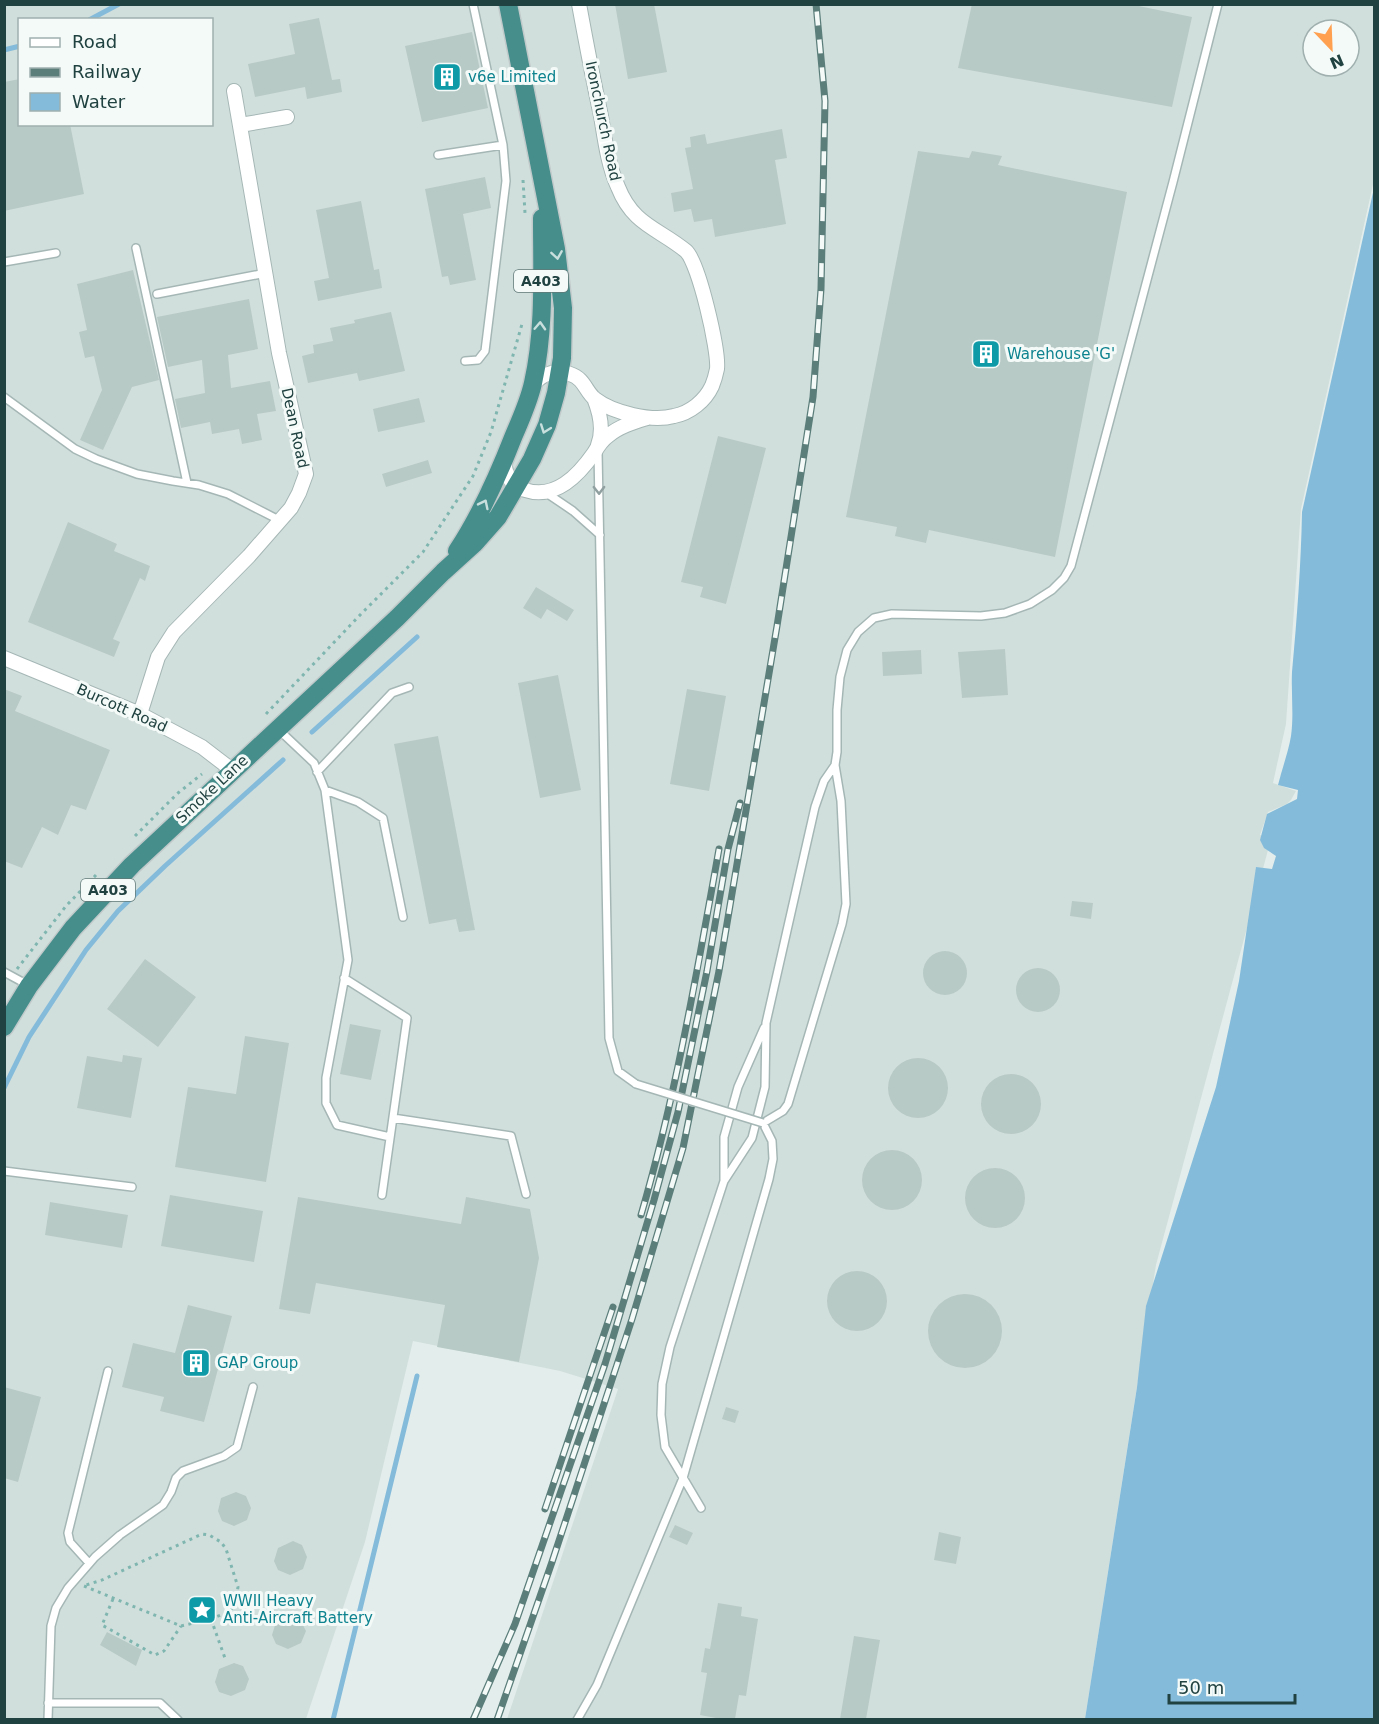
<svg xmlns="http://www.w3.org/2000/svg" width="1379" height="1724" viewBox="0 0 1379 1724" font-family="'DejaVu Sans',sans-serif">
  <rect width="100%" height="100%" fill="#e3eeec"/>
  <path fill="#d1dfdc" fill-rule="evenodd" d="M5,5H1374V180L1301,509L1286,724L1273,783L1296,791L1291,800L1287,804L1268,812L1260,835L1271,839L1156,1265L1085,1719H507L618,1389L560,1371L413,1341L365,1542L306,1719L5,1720ZM20,20H212V124H20ZM1313,30H1349V66H1313Z"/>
  <path fill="#85bbda" d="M1374,188V1719H1085L1137,1387L1146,1306L1216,1087L1239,981L1256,867L1272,869L1276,856L1264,848L1260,840L1267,814L1297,799L1298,790L1278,785C1282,769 1288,753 1291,736C1294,715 1291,693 1292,672C1297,618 1301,565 1302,512Z"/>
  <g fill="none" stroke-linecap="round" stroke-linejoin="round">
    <path stroke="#85bbda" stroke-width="5" d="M89,20L119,4
      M4,50L20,46
      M312,732L417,637
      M4,1088L29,1037L86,950L118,911L165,866L283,760
      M333,1720L417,1376"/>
  </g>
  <path fill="#b8cac6" d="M615,4H654L667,72L628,79Z
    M972,4H1129L1192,17L1172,107L958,68Z
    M319,18L332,80L340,79L342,92L307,99L305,87L255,97L248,64L295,54L289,24Z
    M472,32L488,108L422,122L405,46Z
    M20,79V124H70L84,194L4,211V82Z
    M782,129L787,158L775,160L786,224L715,237L712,219L694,222L691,209L674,212L671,193L693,189L685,148L691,147L690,137L705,134L707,144Z
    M918,151L969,158L972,151L1002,156L998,165L1127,192L1055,557L929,530L926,543L895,536L897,527L846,517Z
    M485,177L491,208L463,214L476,280L450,285L448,276L442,277L425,189Z
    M361,201L374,270L379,269L382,288L318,301L314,281L329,278L316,210Z
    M133,270L159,380L132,387L103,450L80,440L102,390L94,356L85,358L79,332L87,330L77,284Z
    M249,299L258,349L228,355L231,388L270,381L276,411L257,414L262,440L242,444L239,429L212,434L210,422L181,428L175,399L205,393L202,360L168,367L157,317Z
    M391,312L405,371L359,381L357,373L308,383L302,356L314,353L313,345L333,341L330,328L355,323L354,320Z
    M419,398L425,422L378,432L373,409Z
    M718,436L766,448L726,604L700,597L703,587L681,582Z
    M428,460L432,473L386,487L382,474Z
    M68,522L117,544L114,551L150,566L145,581L140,578L113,639L120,642L114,657L28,622Z
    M536,587L574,610L567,621L547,609L541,619L523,608Z
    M1005,649L1008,695L962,698L958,652Z
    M921,650L922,674L883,676L882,652Z
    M558,675L581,790L540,798L518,683Z
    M4,689L22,696L15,711L110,750L86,810L71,805L58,835L42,827L22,868L4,861Z
    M687,689L726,696L709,791L670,784Z
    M438,736L475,930L459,932L456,919L429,924L394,744Z
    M1072,901L1093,903L1091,919L1070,916Z
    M923 973a22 22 0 1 1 44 0a22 22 0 1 1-44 0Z
    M145,959L196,997L158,1047L107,1009Z
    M1016 990a22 22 0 1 1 44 0a22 22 0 1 1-44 0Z
    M350,1024L381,1030L371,1080L340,1074Z
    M245,1036L289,1043L266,1182L175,1167L188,1087L236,1094Z
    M123,1055L142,1058L131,1118L77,1108L87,1056L122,1062Z
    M888 1088a30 30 0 1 1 60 0a30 30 0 1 1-60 0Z
    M981 1104a30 30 0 1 1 60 0a30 30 0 1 1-60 0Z
    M862 1180a30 30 0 1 1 60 0a30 30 0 1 1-60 0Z
    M965 1198a30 30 0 1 1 60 0a30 30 0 1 1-60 0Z
    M170,1195L263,1211L254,1262L161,1246Z
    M298,1197L461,1224L466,1197L530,1209L539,1258L519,1362L437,1347L445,1305L316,1283L310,1314L279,1309Z
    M50,1202L128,1215L122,1248L45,1235Z
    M827 1301a30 30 0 1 1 60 0a30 30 0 1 1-60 0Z
    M928 1331a37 37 0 1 1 74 0a37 37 0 1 1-74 0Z
    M188,1305L232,1316L204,1422L160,1411L164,1397L122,1387L133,1343L175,1353Z
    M4,1387L41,1397L18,1482L4,1478Z
    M726,1407L739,1411L735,1423L722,1419Z
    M236,1492L246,1496L251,1508L247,1520L234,1526L222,1521L218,1511L221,1498Z
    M675,1525L693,1533L687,1545L669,1537Z
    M939,1532L961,1537L956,1564L934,1560Z
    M293,1541L302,1545L307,1557L303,1569L290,1575L278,1570L274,1561L278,1548Z
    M718,1603L742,1607L741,1616L758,1619L746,1696L739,1695L735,1719H716V1718L700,1715L707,1673L701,1672L705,1648L710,1649Z
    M291,1615L300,1619L306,1631L301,1643L288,1649L276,1644L272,1635L276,1622Z
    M107,1632L142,1650L136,1666L100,1645Z
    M854,1636L880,1640L866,1719H840Z
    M234,1663L243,1666L249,1679L245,1690L231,1696L219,1692L215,1682L219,1669Z"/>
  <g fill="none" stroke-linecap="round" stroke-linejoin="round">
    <g stroke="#a5b7b5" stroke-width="10">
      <path id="service" d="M438,155L503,145
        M136,248L187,483
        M4,262L56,253
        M157,294L266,273
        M465,361L478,360L485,351L506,181L503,145L473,4
        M4,397L75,449L96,459L137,474L173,481L199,485L228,494L279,520
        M598,451L609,1038L618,1071L636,1084
        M545,492L573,511L600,535
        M279,730L314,763L325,790L348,960L326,1078V1103L337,1125L390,1137
        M317,772L392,693L409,687
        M325,790L358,802L383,818L403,917
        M4,972L28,985
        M344,978L407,1018L382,1195
        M393,1118L511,1136L526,1194
        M4,1171L132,1187
        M724,1180V1137L738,1087L764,1028
        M701,1508L665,1447L661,1415L662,1384L670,1347L724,1181L752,1138L765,1087L766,1023L815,807L824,781L835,765
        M89,1563L70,1542L68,1533L108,1371
        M48,1703H160L178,1720
        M48,1720L51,1626L56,1608L68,1588L95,1557L120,1535L163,1505L171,1492L176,1478L183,1471L224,1456L237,1447L253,1387
        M577,1720L597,1685L683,1478L769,1179L773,1159L772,1141L763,1123L783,1111L788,1104L842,924L846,904L841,801L835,765L837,752V710L840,677L847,650L858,632L874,618L892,614L981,616L1005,613L1030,604L1052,590L1064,578L1071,566L1173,182L1218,4"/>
    </g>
    <g stroke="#a5b7b5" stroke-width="16">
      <path id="minor" d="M240,125L287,117
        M533,384C544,373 555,369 570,374C585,379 585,391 595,399C613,413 652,422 674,416C690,413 705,401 712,386C714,381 716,374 717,369C719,351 699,263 686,251C658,228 633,225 618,187C608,165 605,140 601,116C593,79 586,42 579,4
        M594,398C600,413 604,430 598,445
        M504,462C506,476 511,485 525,490C555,500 578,476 594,453C598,446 602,440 609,435C620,426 634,422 647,418
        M4,658L140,714L202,747L232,770
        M140,714L158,657L174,632L249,556L291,508L299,493L306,474L279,353L234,91"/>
    </g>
    <g stroke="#c1caca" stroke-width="21">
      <path id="trunk" d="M457,551C481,515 498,476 514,435C521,419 529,401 533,383C545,330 542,272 542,218
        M4,1027L29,986L73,928L132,865L397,618L443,572L475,543L498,517L532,459L547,425L556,393L562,358L563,308L556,249L508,4"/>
    </g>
    <path stroke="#80b6b0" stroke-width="3" stroke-dasharray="3 4.5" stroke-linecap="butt" d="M523,180L525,213
      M266,714L361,614L423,552L473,476L491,432L522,324
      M135,836L178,793L202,774
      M17,969L66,906L96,875
      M84,1586L181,1626L211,1619L228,1612L235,1605L238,1587L226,1549L221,1542L209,1535L202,1534L102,1580L86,1585
      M113,1599L102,1625L155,1655L164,1651L181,1626
      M211,1619L226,1661"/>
    <use href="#service" stroke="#fff" stroke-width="7"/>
    <use href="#minor" stroke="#fff" stroke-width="14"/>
    <use href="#trunk" stroke="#458e8c" stroke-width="18"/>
    <g stroke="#5b7e7b" stroke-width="7">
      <path id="rail" d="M641,1215C676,1095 697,972 719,849
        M545,1509L613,1307
        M473,1720L515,1624L605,1364L654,1200L678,1112L707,971L728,849L740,803
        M497,1720L552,1562L632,1319L683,1148L719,971L777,626L813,397L821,289L825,101L816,4"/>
    </g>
    <use href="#rail" stroke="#f4faf8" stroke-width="4.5" stroke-dasharray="14" stroke-linecap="butt"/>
    <g stroke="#a5b7b5" stroke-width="10" stroke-linecap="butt">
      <path id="service-bridge" d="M636,1084L763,1123"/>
    </g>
    <use href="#service-bridge" stroke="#fff" stroke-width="7"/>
  </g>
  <defs><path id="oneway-chevron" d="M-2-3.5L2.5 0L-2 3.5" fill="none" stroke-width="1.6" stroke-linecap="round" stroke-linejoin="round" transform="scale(1.5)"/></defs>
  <g stroke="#c8dfdd">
    <use href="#oneway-chevron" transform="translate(557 255) rotate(81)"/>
    <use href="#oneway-chevron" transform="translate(540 326) rotate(-87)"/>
    <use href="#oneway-chevron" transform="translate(545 429) rotate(110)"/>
    <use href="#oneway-chevron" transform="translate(484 504) rotate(-64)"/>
  </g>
  <use stroke="#90a0a0" href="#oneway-chevron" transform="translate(599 490) rotate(89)"/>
  <defs>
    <g id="building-square" transform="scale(1.5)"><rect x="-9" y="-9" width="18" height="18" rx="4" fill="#0f9aa8" stroke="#f4faf8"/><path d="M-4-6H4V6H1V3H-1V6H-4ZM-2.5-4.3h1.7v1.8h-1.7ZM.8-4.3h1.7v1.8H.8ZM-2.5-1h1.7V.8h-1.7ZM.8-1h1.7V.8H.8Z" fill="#fff"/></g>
    <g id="sight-square" transform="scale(1.5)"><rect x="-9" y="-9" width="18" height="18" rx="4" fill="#0f9aa8" stroke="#f4faf8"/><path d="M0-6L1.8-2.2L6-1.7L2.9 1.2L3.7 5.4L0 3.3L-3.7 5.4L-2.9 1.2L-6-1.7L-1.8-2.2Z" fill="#fff"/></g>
  </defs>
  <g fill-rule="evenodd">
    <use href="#building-square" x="447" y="77"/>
    <use href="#building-square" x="986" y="354"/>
    <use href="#building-square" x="196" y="1363"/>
    <use href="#sight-square" x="202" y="1610"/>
  </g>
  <g text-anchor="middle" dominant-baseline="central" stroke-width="6" stroke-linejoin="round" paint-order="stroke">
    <g fill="#f4faf8" stroke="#607977" stroke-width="1.5">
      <rect x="514" y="270" width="54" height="22" rx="4.5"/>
      <rect x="81" y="879" width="54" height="22" rx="4.5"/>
    </g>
    <g font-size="14" font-weight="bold" fill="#204240">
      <text x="541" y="281">A403</text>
      <text x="108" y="890">A403</text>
    </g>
    <g font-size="15" fill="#0d838f" stroke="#f4faf8" text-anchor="start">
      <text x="468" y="77">v6e Limited</text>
      <text x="1007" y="354">Warehouse 'G'</text>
      <text x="217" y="1363">GAP Group</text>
      <text x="223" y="1601">WWII Heavy<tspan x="223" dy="17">Anti-Aircraft Battery</tspan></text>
    </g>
    <g font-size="15" fill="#204240" stroke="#f4faf8">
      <text transform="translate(603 121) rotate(78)">Ironchurch Road</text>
      <text transform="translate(295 428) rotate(78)">Dean Road</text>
      <text transform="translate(122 708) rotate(24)">Burcott Road</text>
      <text transform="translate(212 789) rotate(-43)">Smoke Lane</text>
    </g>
  </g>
  <rect width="1379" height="1724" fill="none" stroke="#204240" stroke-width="12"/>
  <rect x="18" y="18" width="195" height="108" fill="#f4faf8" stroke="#9fb0ae" stroke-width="1.5"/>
  <rect x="30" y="38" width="30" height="9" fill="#ffffff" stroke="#9fb0ae" stroke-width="1.5"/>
  <text x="72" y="48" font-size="18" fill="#204240">Road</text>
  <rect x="30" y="68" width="30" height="9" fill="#5b7e7b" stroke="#9fb0ae" stroke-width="1.5"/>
  <text x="72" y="78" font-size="18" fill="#204240">Railway</text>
  <rect x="30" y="93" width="30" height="18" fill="#85bbda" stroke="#9fb0ae" stroke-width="1.5"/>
  <text x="72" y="108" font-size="18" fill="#204240">Water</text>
  <g transform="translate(1331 48) rotate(157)"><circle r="28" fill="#f4faf8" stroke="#9fb0ae" stroke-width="1.5"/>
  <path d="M0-4.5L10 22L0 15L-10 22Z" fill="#ffa050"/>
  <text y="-9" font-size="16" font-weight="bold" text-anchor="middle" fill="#204240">N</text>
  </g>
  <path d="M1169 1694v9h126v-9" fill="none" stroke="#204240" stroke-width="3"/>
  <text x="1178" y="1694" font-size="18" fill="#204240" stroke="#f4faf8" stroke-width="4.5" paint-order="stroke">50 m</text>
</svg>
